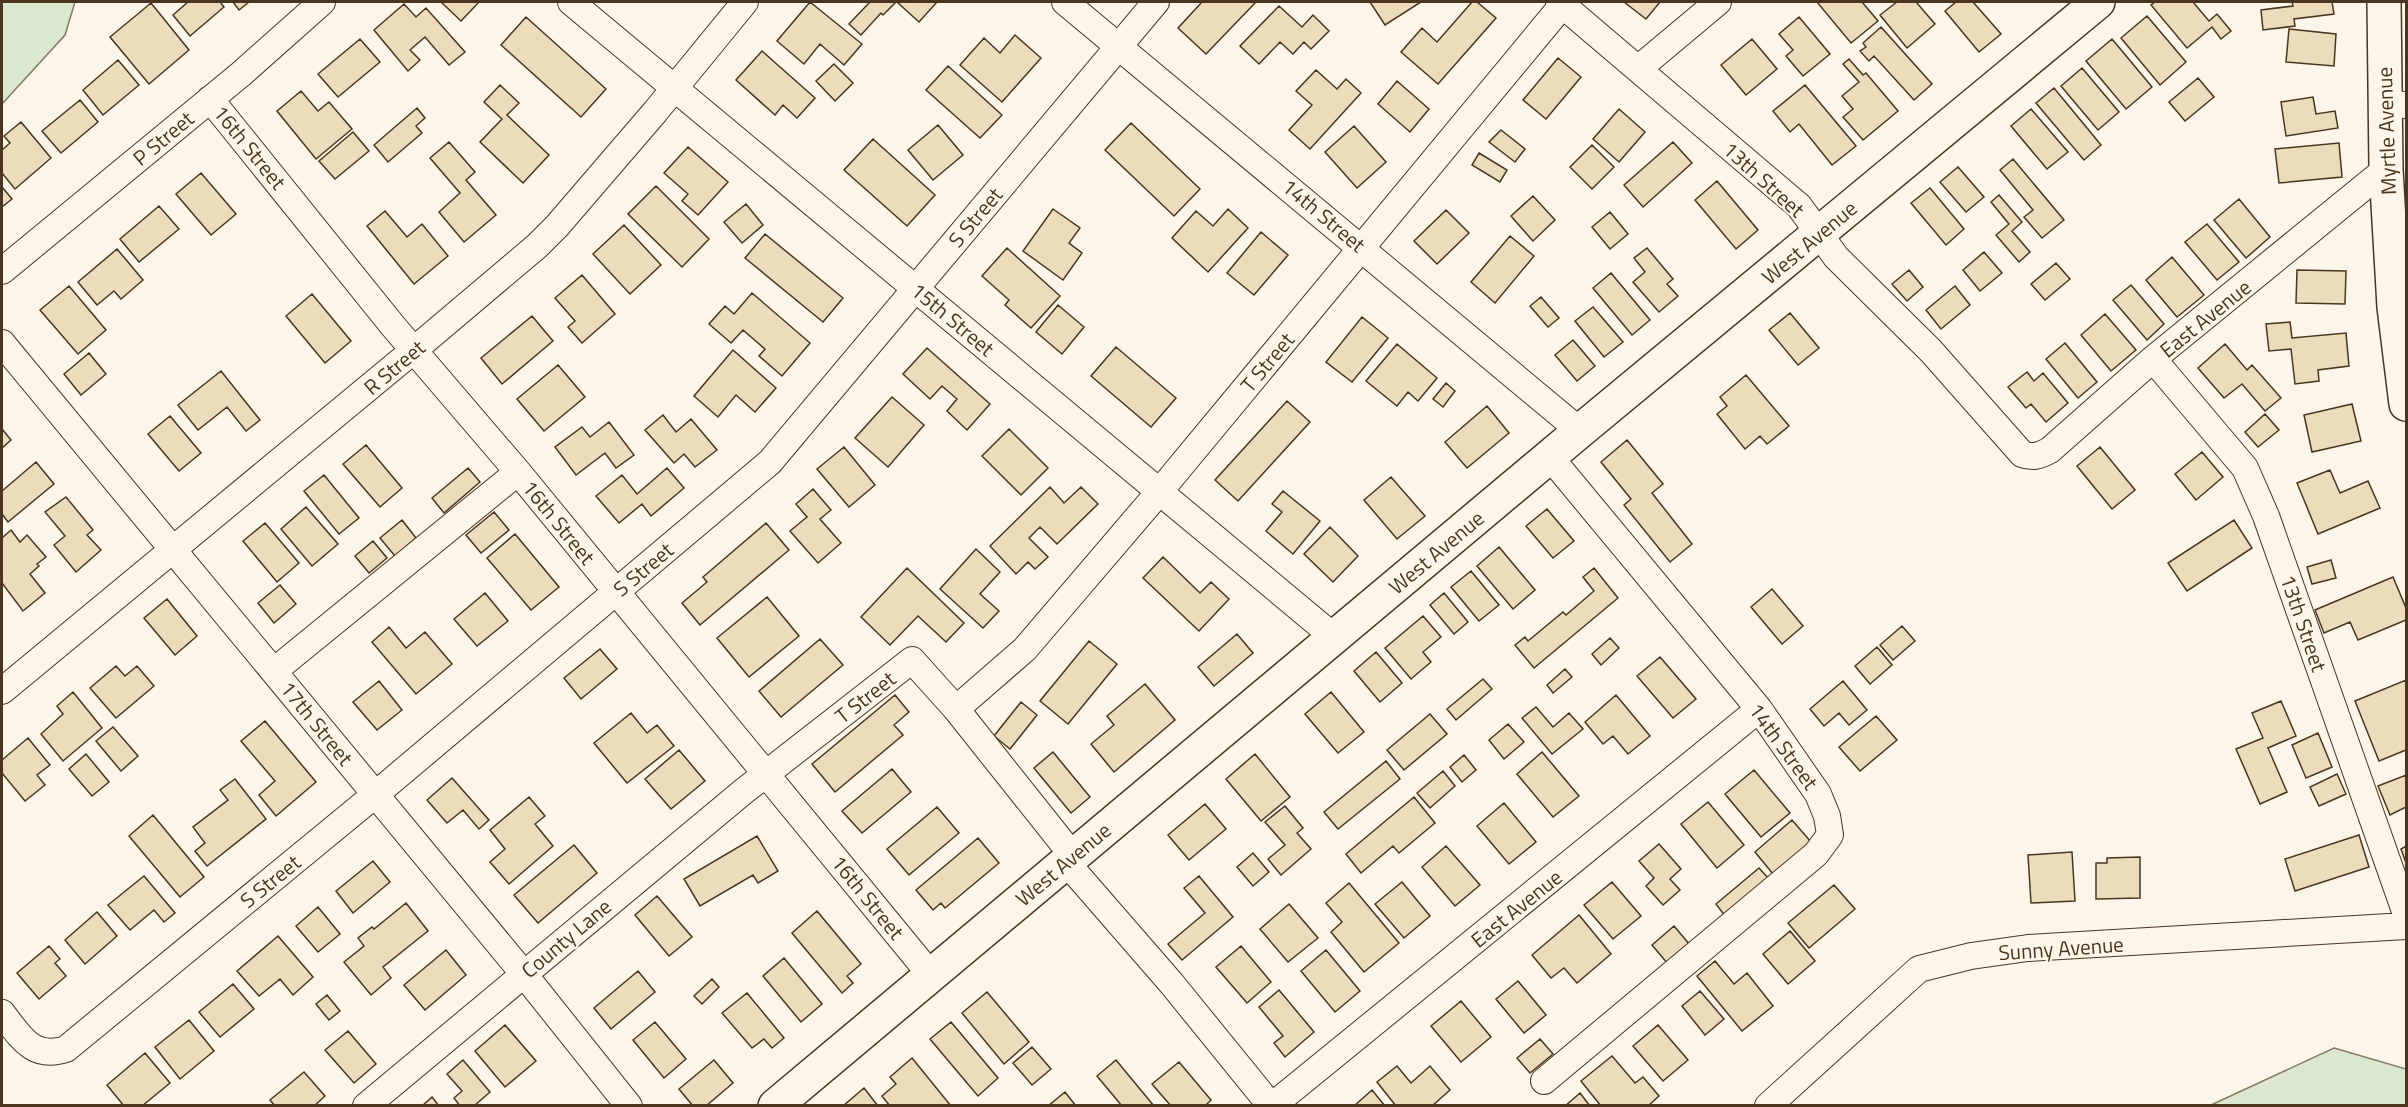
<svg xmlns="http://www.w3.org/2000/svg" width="2408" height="1107" viewBox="0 0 2408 1107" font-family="'Titillium Web',sans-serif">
  <rect width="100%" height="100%" fill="#fbf6e9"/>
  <path fill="#dce7d0" stroke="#887966" stroke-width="1.5" d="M2,2H75L65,35L2,104Z
    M2334,1048L2406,1069V1105H2211Z"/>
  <path fill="#ecdcbc" stroke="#4a3520" stroke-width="1.5" d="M188,2H220L224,7L190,36L173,15Z
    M233,2H249L239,10Z
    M441,2H479L461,21Z
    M810,2L862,44L844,65L820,44L804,64L777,41Z
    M870,2H896L883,15L881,13L861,35L849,24Z
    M897,2H937L919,22Z
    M1202,2H1256L1206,54L1178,28Z
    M1370,2H1421L1385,25Z
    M1472,2H1477L1496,18L1438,84L1401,52L1422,28L1437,42Z
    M1624,2H1660L1646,19Z
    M1817,2H1862L1878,21L1851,43Z
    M1897,2H1916L1935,24L1907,48L1880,15Z
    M1956,2H1973L2001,34L1979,52L1945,11Z
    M2155,2H2193L2209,21L2217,14L2231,31L2221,39L2212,27L2187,48L2151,5Z
    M2292,2H2332L2334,14L2294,19L2295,26L2263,30L2261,10L2293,6Z
    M151,3L189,50L149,84L110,37Z
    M404,4L416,17L426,8L465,52L449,65L425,37L410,50L420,60L408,71L374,30Z
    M1279,6L1302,27L1313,15L1329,31L1311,49L1304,42L1293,54L1280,42L1259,64L1240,46Z
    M2147,16L2186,62L2160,85L2121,38Z
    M526,17L606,89L581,117L501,45Z
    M1799,17L1830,54L1803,76L1786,56L1793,50L1779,34Z
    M1881,27L1932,84L1914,100L1874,56L1869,61L1860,51L1866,47L1863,43Z
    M2289,29L2336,34L2334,66L2286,62Z
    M1015,35L1041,58L1002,102L960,65L984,38L1000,53Z
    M360,39L380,62L338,97L318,74Z
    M1752,39L1777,69L1746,95L1721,65Z
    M2112,39L2152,87L2126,109L2086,61Z
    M762,51L815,98L797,118L783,105L775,115L736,80Z
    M1558,58L1581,77L1546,119L1523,100Z
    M1849,59L1863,75L1866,73L1898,111L1863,140L1843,117L1853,109L1842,96L1859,82L1843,64Z
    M118,60L139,85L103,115L83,90Z
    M834,64L853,83L835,101L816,81Z
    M948,66L1002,115L980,138L926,90Z
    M2082,68L2119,112L2098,130L2061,86Z
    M1316,70L1337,89L1346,79L1361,93L1310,149L1289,130L1312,105L1296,91Z
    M2198,78L2214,97L2185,121L2169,102Z
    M1397,81L1429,109L1410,132L1378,104Z
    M500,85L519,103L507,115L549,155L523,183L480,142L502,119L484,102Z
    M1805,85L1856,146L1832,165L1799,124L1790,132L1773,111Z
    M2054,88L2101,145L2084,160L2036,103Z
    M301,91L318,111L329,102L352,129L316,159L277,111Z
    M2313,97L2316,114L2335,111L2338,128L2286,136L2281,102Z
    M80,100L98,122L61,153L42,131Z
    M417,108L425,118L416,126L422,133L388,162L374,145Z
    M1619,109L1645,132L1619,162L1593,139Z
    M2031,109L2068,152L2047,169L2011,126Z
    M21,122L51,158L15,189L2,173V150L10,143L4,136Z
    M1131,123L1200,189L1174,216L1105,150Z
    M938,125L963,155L933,180L908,150Z
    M1354,126L1386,162L1357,188L1325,152Z
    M1501,130L1525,149L1515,162L1489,142Z
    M353,132L369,151L335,179L319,161Z
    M873,139L935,195L907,226L844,170Z
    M449,142L475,172L466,180L496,215L464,242L439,212L460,193L430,158Z
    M1673,142L1692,163L1643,207L1624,185Z
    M2339,143L2342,177L2279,183L2275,149Z
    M1592,145L1614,167L1592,189L1570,167Z
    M688,147L728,182L698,215L682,201L688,194L664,173Z
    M1479,153L1507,170L1500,182L1472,165Z
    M2013,159L2064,220L2042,238L2024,217L2033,210L2000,170Z
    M1958,167L1984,197L1966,212L1940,182Z
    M201,173L236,214L211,235L176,194Z
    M1717,181L1758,230L1736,249L1695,200Z
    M656,186L709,239L682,267L628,214Z
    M2,187L12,199L2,207Z
    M1930,188L1964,229L1946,245L1911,203Z
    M1999,195L2022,222L2012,231L2030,252L2019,262L1996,235L2009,224L1991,202Z
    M1533,196L1555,220L1533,241L1511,216Z
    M2239,199L2270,237L2246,258L2214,220Z
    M746,204L763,225L742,243L724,222Z
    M159,206L179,229L139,262L120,239Z
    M1053,209L1080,228L1069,243L1082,253L1063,280L1023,251Z
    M1228,209L1248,228L1208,272L1172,238L1196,211L1213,226Z
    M1446,210L1469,233L1437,264L1414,241Z
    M385,211L407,237L422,224L448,256L414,284L367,226Z
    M1610,212L1628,234L1610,249L1592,227Z
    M2207,224L2239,262L2217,280L2185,242Z
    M624,225L661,265L630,294L593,254Z
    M1261,232L1288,255L1254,295L1227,273Z
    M765,234L843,298L823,322L745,258Z
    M1510,236L1534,256L1495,303L1471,282Z
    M1007,248L1060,296L1031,328L1005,305L1009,300L982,276Z
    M1647,248L1673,279L1667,284L1678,296L1659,312L1633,282L1645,272L1634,258Z
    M117,249L143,280L121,299L114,291L97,305L78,282Z
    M1984,252L2002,273L1980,291L1963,270Z
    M2172,257L2204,295L2177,317L2146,280Z
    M2056,263L2070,279L2045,300L2031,284Z
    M1909,270L1923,287L1907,301L1892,284Z
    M2297,270L2346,271L2345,304L2296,303Z
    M1611,273L1650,320L1632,335L1593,288Z
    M582,275L615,314L582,343L568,327L575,321L555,298Z
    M2131,285L2164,324L2147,340L2113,300Z
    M69,286L106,330L78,354L40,310Z
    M1955,286L1970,305L1941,329L1926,310Z
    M752,293L810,343L782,376L759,356L765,349L743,330L731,343L709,324L725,306L734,314Z
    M312,294L351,341L325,363L286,316Z
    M1541,297L1559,318L1548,327L1530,306Z
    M1058,305L1084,327L1062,354L1036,332Z
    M1593,307L1623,342L1604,357L1575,321Z
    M1790,313L1819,348L1798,365L1769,330Z
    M2105,314L2136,350L2111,371L2081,335Z
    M532,316L553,341L502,384L481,358Z
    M1362,317L1388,338L1352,382L1326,362Z
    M2290,322L2292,338L2346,333L2349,366L2318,370L2319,381L2295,384L2291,349L2269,351L2266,324Z
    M1573,340L1595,366L1577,381L1555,355Z
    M2065,343L2097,382L2078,398L2046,359Z
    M1397,344L1437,378L1418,401L1408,392L1397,406L1366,381Z
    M2225,344L2247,370L2252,365L2281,398L2265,411L2242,384L2224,398L2198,368Z
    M1116,347L1176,398L1151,427L1091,376Z
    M927,348L990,404L967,430L947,411L957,399L942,386L930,399L903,374Z
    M733,350L776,388L755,412L736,395L718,417L694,396Z
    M89,353L106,374L81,395L64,374Z
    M558,365L585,397L544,431L517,399Z
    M221,371L260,420L246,431L227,407L198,430L178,405Z
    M2027,372L2034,381L2043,373L2068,403L2046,422L2031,404L2026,408L2008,387Z
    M1746,375L1789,426L1767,444L1760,436L1745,449L1717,414L1727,406L1720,397Z
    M1446,383L1455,391L1443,407L1433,399Z
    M892,397L924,425L888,467L855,438Z
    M1287,401L1310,422L1238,501L1215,480Z
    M2352,404L2361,441L2312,452L2304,415Z
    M1487,406L1509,433L1467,468L1445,442Z
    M2265,414L2279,430L2258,447L2245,432Z
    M663,415L676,432L691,419L717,450L695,467L684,454L674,463L645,430Z
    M170,416L201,453L179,471L148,434Z
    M609,422L634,455L616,468L605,453L576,475L555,447L582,427L590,437Z
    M2,429L11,440L2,448Z
    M1009,429L1048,468L1021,495L982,456Z
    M1627,440L1663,484L1652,493L1692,544L1670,562L1624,505L1631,499L1601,462Z
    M366,445L402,488L380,507L343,464Z
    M844,447L875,485L849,507L817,469Z
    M2100,447L2135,490L2112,509L2077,466Z
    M2202,452L2223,477L2196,500L2175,474Z
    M36,462L54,484L8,522L2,514V491Z
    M468,468L480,482L444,513L432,498Z
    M667,468L684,488L651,516L642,504L619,523L596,496L622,475L637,494Z
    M2330,470L2340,493L2368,481L2380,508L2318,534L2297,483Z
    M324,475L359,518L339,534L304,491Z
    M1391,477L1425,516L1397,539L1364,500Z
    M1050,487L1064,503L1081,487L1098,504L1057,544L1040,527L1029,538L1048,557L1035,569L1028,562L1016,574L990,546Z
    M813,489L831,510L820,519L841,543L818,563L790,531L807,517L796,504Z
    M1283,491L1320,521L1293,554L1266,531L1282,512L1272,504Z
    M66,497L93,530L87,535L101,550L76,572L54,545L65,536L45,512Z
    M306,507L338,544L312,566L281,529Z
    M1547,509L1574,541L1553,558L1526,526Z
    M494,512L509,530L481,553L466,535Z
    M402,520L416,538L395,556L380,538Z
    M2234,520L2252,548L2187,591L2168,563Z
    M265,523L299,563L277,582L243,541Z
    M766,523L789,550L700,625L682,603L707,582L703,577Z
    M1330,527L1358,556L1333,582L1304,554Z
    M11,530L20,542L27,535L46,557L37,564L39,566L30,574L45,593L23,611L2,583V538Z
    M515,534L559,587L531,610L487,558Z
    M373,541L387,558L369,573L355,556Z
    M1499,547L1535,590L1513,609L1477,566Z
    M976,549L1000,572L980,594L999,611L983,628L940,589Z
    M1163,557L1200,593L1211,582L1229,599L1199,631L1143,578Z
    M2331,560L2336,578L2312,584L2307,567Z
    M907,568L964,623L946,642L918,616L890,645L861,617Z
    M1594,568L1618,598L1534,668L1515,645L1525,637L1528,641L1563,612L1566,615L1594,591L1583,577Z
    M1471,571L1499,605L1479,621L1451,587Z
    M2393,577L2406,608V620L2358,640L2350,622L2324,633L2315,610Z
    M280,585L296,604L274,623L258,603Z
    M1772,589L1803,626L1782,644L1751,607Z
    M485,593L508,621L477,646L454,619Z
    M1444,593L1468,622L1454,634L1430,605Z
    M767,597L799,636L749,677L717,638Z
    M167,599L197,636L175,655L144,618Z
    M1423,616L1441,637L1423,652L1431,662L1411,679L1385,648Z
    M1902,626L1915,641L1893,660L1880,645Z
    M389,627L406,648L425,632L452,664L416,694L372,642Z
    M1237,634L1253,653L1214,686L1198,667Z
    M1610,638L1619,648L1601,665L1592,654Z
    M820,639L843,665L781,717L759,691Z
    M1089,641L1117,664L1068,724L1040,701Z
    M1877,647L1892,665L1870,684L1855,666Z
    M600,649L617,669L581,699L564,678Z
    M1376,652L1402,683L1380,702L1354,671Z
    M1660,657L1696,699L1673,718L1637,676Z
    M116,666L125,676L137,666L154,686L116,718L90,688Z
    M1565,669L1572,677L1553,693L1547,685Z
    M1483,679L1492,689L1456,720L1447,709Z
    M2406,680V750L2379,761L2355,701Z
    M379,681L402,710L377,730L353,702Z
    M1843,681L1867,710L1849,725L1839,713L1824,726L1810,709Z
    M1145,684L1175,720L1114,772L1091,744L1114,725L1107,716Z
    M73,692L102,728L63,761L41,734L63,714L57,706Z
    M1331,692L1364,732L1338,753L1305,714Z
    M895,695L909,712L894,725L903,735L835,792L812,764Z
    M1616,695L1650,736L1628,754L1613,736L1603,744L1585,722Z
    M2281,701L2296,736L2268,748L2287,792L2260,804L2236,749L2263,738L2252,713Z
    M1021,702L1037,715L1010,749L994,736Z
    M1536,707L1553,727L1569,713L1583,729L1552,754L1522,718Z
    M631,713L647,733L657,725L674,746L627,783L594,743Z
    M1430,714L1447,734L1404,770L1387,750Z
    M1876,716L1897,740L1860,771L1839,747Z
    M265,721L316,782L276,816L259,795L275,781L241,741Z
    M1508,724L1524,742L1504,759L1489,740Z
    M113,727L138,756L121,771L96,741Z
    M2318,733L2332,767L2306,778L2292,745Z
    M28,738L50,765L37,775L45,785L25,801L2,773V760Z
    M679,750L705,781L671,809L645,779Z
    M1053,752L1090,797L1071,813L1034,768Z
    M1542,752L1579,796L1553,817L1517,774Z
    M86,754L109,782L92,796L69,769Z
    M1255,754L1290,797L1261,821L1226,779Z
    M1464,755L1476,770L1462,782L1450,767Z
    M1386,761L1400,779L1338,829L1324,812Z
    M892,769L911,792L862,833L842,811Z
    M1754,770L1790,813L1761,837L1725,794Z
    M1443,771L1455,786L1430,808L1417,793Z
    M2337,774L2346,794L2319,806L2310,787Z
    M2406,775V807L2390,815L2378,786Z
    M452,778L489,820L479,829L463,810L447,823L427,800Z
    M235,779L266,819L207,866L195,851L205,843L193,827L228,800L220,790Z
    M529,797L545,816L535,824L553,846L509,884L490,862L505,849L490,830Z
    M1414,797L1435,823L1399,853L1393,846L1361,873L1346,854Z
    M1708,802L1744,845L1717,868L1681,824Z
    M1504,803L1536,842L1509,864L1477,826Z
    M1205,804L1226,829L1189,860L1168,835Z
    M1285,806L1303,828L1297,833L1311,849L1281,875L1268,859L1285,845L1265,822Z
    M937,807L959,833L909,875L887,849Z
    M153,815L204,877L180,897L129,836Z
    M1792,820L1811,842L1773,874L1755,852Z
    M2359,835L2369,867L2295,891L2285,859Z
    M757,836L778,871L758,883L753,875L700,906L684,879Z
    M978,838L999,863L945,908L941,903L933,910L916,890Z
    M1659,844L1681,869L1670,879L1680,890L1663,905L1646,886L1654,878L1639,861Z
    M574,845L597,873L538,923L514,895Z
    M1446,846L1480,885L1455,906L1422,867Z
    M2406,846V863L2401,849Z
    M2072,852L2075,901L2031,903L2028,855Z
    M1253,853L1269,872L1253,886L1237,867Z
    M2140,857V898L2096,899V863H2107V858Z
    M373,861L390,882L353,913L336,891Z
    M1759,868L1769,879L1725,916L1716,904Z
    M144,876L175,913L164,922L154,910L130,930L108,905Z
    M1199,876L1233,917L1182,960L1168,944L1205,913L1184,888Z
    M1402,882L1430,916L1404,938L1375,904Z
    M1612,882L1641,916L1613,939L1584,905Z
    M1349,883L1399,943L1364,972L1331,932L1342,922L1326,903Z
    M1834,885L1855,909L1809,948L1788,923Z
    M657,896L692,937L669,956L635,915Z
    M406,903L428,931L383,967L391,978L371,995L344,962L364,946L358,938L372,927L374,929Z
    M1289,904L1318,938L1288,962L1260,929Z
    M318,907L340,934L318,952L296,926Z
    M817,911L861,964L847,976L853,983L842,993L792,933Z
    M97,912L117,936L85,964L65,940Z
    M1579,915L1611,954L1577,983L1564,968L1551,978L1532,955Z
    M1674,926L1690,945L1668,964L1652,945Z
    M1790,931L1815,961L1788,984L1763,954Z
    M278,936L313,977L293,995L280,979L259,996L237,971Z
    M49,946L60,959L55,963L66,976L39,999L17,973Z
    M1241,946L1271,982L1247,1003L1216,967Z
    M446,950L466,975L425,1010L404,985Z
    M1326,950L1360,991L1335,1012L1301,971Z
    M784,958L822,1004L801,1022L763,976Z
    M1715,961L1734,984L1747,973L1773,1006L1742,1031L1697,976Z
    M638,971L655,992L611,1029L594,1008Z
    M712,979L719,987L702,1004L694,996Z
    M1518,981L1546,1015L1524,1033L1496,999Z
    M233,984L254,1009L220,1037L199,1012Z
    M1279,990L1314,1032L1285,1057L1274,1043L1283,1036L1259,1007Z
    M1700,991L1724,1019L1705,1035L1682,1006Z
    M987,992L1029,1042L1004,1064L962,1013Z
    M747,993L784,1038L772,1048L764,1039L752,1048L722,1013Z
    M327,995L340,1011L329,1020L316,1004Z
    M1461,1001L1491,1037L1461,1062L1431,1026Z
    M189,1020L214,1051L180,1079L155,1047Z
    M655,1022L686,1059L664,1078L633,1040Z
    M951,1022L998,1078L978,1096L930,1039Z
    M505,1025L536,1061L505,1087L475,1051Z
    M1658,1025L1688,1060L1663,1081L1633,1046Z
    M348,1031L376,1064L354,1083L325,1050Z
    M1540,1039L1553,1054L1530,1073L1517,1058Z
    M1032,1047L1051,1069L1032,1085L1013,1063Z
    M145,1053L170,1083L142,1106H124L107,1085Z
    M1612,1056L1635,1083L1643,1077L1659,1096L1648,1106H1601L1581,1081Z
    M912,1058L951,1106H890L882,1096L896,1084L890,1077Z
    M463,1060L490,1092L474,1106H460L454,1098L462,1091L447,1074Z
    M714,1060L733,1083L706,1106H693L679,1089Z
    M1116,1060L1154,1106H1122L1097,1076Z
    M1179,1062L1211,1100L1205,1106H1171L1152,1084Z
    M1397,1066L1411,1083L1430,1066L1450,1090L1432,1106H1396L1377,1082Z
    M304,1072L325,1096L314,1106H275L270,1100Z
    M864,1088L878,1106H843Z
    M1372,1090L1385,1106H1354Z
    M1065,1092L1076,1106H1048Z
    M1580,1093L1590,1106H1565Z
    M432,1097L439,1106H422Z"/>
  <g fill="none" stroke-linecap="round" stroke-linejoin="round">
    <g stroke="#4a3520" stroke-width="28">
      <path id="minor" d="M571,2L1334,637
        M1065,2L1580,431
        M1559,2L1799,206L1836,257L1931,351L2022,454C2033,458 2039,456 2050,450L2153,359L2386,169
        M1638,69L1718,2
        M210,99L393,326L518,472L930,974
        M2384,104L2406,105
        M2,271L241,74L322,2
        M2,343L523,973L629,1106
        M2153,359L2245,468L2266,516L2406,914
        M274,671L518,472
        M2,691L414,350L537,246L557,226L655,112L745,2
        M956,709L1073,856
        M1066,862L1172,984L1271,1106
        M2,1013C20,1036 32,1060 66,1049L376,794L770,462L1156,2
        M1544,1081L1816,854L1830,835L1827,816L1818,794L1759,709L1550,457
        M366,1106L744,791L912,660L956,709L1025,649L1160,491L1565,2
        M1272,1106L1759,709
        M1768,1106L1919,969L1971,956L2028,948L2406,926"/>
    </g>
    <g stroke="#4a3520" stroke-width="36">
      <path id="major" d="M2384,2L2386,169L2394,307L2406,404
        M775,1106L1580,431L2098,2"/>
    </g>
    <use href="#minor" stroke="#fbf6e9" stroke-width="26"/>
    <use href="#major" stroke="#fbf6e9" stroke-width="33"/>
  </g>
  <g text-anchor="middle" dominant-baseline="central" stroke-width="4.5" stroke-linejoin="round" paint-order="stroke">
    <g font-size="21" fill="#4a3520" stroke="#fbf6e9">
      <text transform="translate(2386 131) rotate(-92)">Myrtle Avenue</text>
      <text transform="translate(163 138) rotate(-40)">P Street</text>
      <text transform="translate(250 147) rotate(51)">16th Street</text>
      <text transform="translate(1764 179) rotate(42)">13th Street</text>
      <text transform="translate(1324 215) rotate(40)">14th Street</text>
      <text transform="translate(975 217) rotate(-50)">S Street</text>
      <text transform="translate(1809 242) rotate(-40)">West Avenue</text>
      <text transform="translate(2205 318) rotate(-39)">East Avenue</text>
      <text transform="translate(953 319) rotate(40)">15th Street</text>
      <text transform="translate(1267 362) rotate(-50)">T Street</text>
      <text transform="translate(394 367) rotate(-40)">R Street</text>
      <text transform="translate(559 522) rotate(51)">16th Street</text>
      <text transform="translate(1436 552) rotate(-40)">West Avenue</text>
      <text transform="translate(643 569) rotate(-40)">S Street</text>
      <text transform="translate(2304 623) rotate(71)">13th Street</text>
      <text transform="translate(865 697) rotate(-38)">T Street</text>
      <text transform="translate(317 723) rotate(51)">17th Street</text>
      <text transform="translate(1784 746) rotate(54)">14th Street</text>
      <text transform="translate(1063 864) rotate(-40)">West Avenue</text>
      <text transform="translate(270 881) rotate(-39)">S Street</text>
      <text transform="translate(868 897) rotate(51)">16th Street</text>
      <text transform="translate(1516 908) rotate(-39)">East Avenue</text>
      <text transform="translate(566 938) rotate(-40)">County Lane</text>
      <text transform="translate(2061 948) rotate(-4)">Sunny Avenue</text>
    </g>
  </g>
  <rect width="2408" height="1107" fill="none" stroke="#4a3520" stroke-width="6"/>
</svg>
